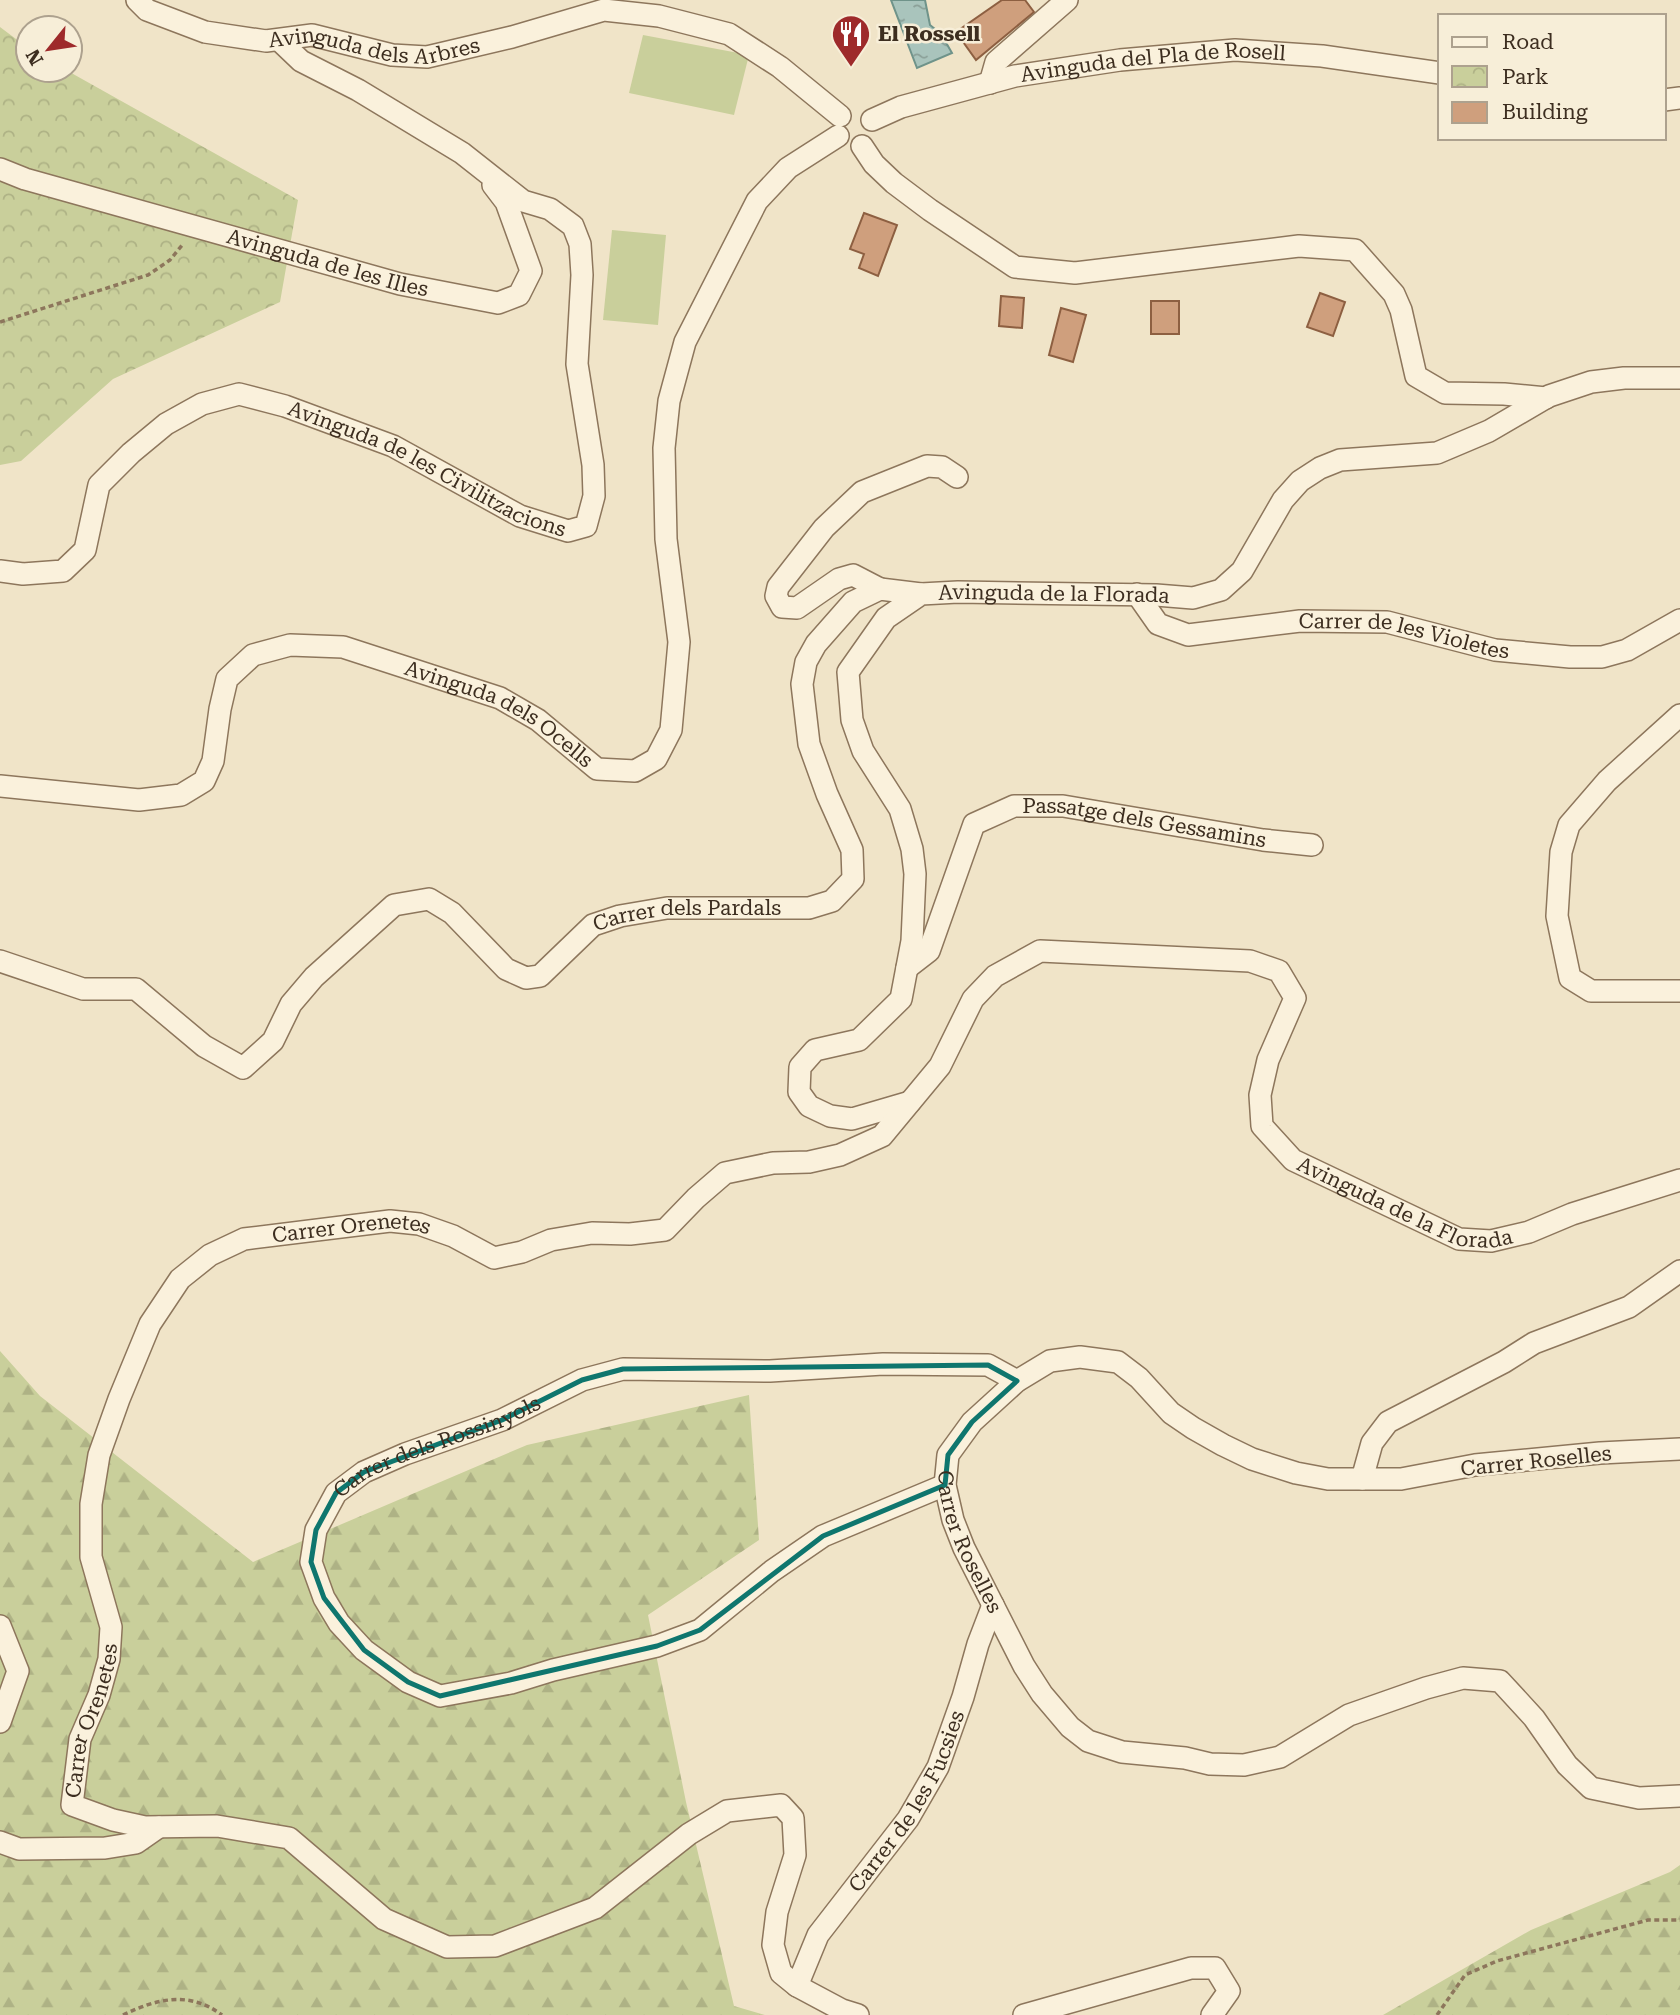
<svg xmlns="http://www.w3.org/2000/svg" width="1680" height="2015" viewBox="0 0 1680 2015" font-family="'Roboto Serif',serif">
  <defs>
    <pattern id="forest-firs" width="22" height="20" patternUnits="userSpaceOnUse" patternTransform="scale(1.75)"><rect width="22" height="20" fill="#c9cf9b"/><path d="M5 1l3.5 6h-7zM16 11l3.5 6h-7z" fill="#aeb285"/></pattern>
    <pattern id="park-crowns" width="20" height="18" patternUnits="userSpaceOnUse" patternTransform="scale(1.75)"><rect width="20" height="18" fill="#c9cf9b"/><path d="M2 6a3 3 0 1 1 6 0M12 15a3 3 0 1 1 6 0" fill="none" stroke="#aeb285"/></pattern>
    <pattern id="water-ripples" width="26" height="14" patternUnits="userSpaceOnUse" patternTransform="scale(1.75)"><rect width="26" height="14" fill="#a9c4bc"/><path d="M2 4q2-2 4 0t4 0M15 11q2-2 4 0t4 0" fill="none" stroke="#8ba098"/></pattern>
  </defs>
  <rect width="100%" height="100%" fill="#f0e4c8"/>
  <path fill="url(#forest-firs)" d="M0,1351L40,1396L253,1562L527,1445L749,1395L759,1540L648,1615L686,1802L734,2006L765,2015H0Z
    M1680,1865V2015H1383L1531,1930L1670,1872Z"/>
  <path fill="url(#park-crowns)" d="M0,27L28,48V70H66L298,200L280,302L113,379L21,461L0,465Z"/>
  <path fill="#c9cf9b" d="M643,35L749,55L734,115L629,93Z
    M612,230L666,235L658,325L603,320Z"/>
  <path fill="url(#water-ripples)" stroke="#6f938a" stroke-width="2" d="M891,0H925L930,25L941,34L952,53L917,68Z"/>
  <path fill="#cf9f7d" stroke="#8d5f41" stroke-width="2" d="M1002,0H1025L1034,12L976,60L956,32Z
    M864,213L897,225L878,276L859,268L864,254L850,249Z
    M1320,293L1345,302L1333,336L1307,327Z
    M1001,296L1024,298L1022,328L999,326Z
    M1151,301H1179V334H1151Z
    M1061,308L1086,315L1073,362L1049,355Z"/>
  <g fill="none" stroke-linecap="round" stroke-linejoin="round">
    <g stroke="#8d765c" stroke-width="24">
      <g id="street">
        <path id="s1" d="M137,0L147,10L205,32L266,41L312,35L392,55L427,57L512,37L604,10L659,16L729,34L780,67L840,116"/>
        <path d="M990,83L996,62L1067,0"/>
        <path d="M1664,100L1680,98"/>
        <path id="s2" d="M872,120L901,107L1015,76L1120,60L1235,50L1322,56L1440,73"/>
        <path d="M862,146L874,164L894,183L930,210L1015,267L1075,273L1299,246L1355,250L1394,294L1401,310L1416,376L1445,393L1504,394L1546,398"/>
        <path id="s3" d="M0,169L25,179L400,284L498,303L519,295L531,271L506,202L493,185"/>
        <path id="s4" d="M0,571L23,574L63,571L85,550L99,485L131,453L166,424L202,404L239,394L285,406L393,446L520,516L568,531L586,526L594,496L593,465L577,364L582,275L580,244L573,226L550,209L523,201L462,153L358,90L301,61L279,40"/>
        <path d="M880,589L853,575L839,579L797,608L782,607L776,596L778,587L824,528L862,492L927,466L942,467L957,477"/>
        <path id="s5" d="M1137,594L1158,624L1188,635L1300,621L1387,622L1495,650L1570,657H1602L1627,650L1680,620"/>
        <path d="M1680,715L1607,781L1569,825L1561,852L1557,916L1570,978L1591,991H1680"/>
        <path id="s6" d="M0,786L139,800L181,795L204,781L213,761L220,709L227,679L253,655L290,645L343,647L500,698L538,720L597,769L635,771L656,759L671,730L679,642L666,539L664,448L669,401L685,342L757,201L788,168L838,136"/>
        <path id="s7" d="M0,961L83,989H136L204,1046L243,1068L273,1041L291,1004L314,977L394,905L429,899L452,913L506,969L526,978L540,976L593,925L620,916L667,908H809L832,901L853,879L852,850L827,794L809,744L802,684L806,662L816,644L853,602L880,589L921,594"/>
        <path id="s8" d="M907,968L929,951L974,824L1014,806H1063L1263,840L1312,845"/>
        <path id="s9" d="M910,1102L852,1119L830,1116L809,1106L799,1092L800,1067L815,1050L859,1040L901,999L912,941L915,874L912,849L900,809L863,751L852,720L848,672L886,618L921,594L958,592L1156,595L1193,598L1221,590L1242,571L1283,500L1300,481L1320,468L1340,460L1437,453L1489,431L1549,396L1591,382L1624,378H1680"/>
        <path id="s10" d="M1680,1449L1600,1453L1475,1465L1401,1479H1328L1296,1473L1252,1459L1223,1445L1193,1428L1171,1413L1139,1378L1118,1362L1080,1357L1050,1361L1017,1381L972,1422L948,1455L945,1485L953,1520L964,1548L1024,1666L1042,1694L1070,1727L1088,1741L1122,1752L1185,1758L1210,1764L1244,1765L1280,1757L1349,1715L1426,1688L1463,1678L1500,1681L1534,1718L1567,1765L1591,1788L1639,1798L1680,1796"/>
        <path d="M1362,1479L1372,1443L1388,1422L1504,1362L1534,1343L1629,1307L1680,1271"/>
        <path id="s11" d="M945,1485L823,1536L772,1571L700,1630L657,1646L553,1670L511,1683L440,1696L408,1682L364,1650L339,1623L324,1598L311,1562L316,1530L336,1493L364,1472L405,1454L502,1420L582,1380L623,1369L770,1371L883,1364L988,1365L1017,1381"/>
        <path d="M0,1626L18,1671L0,1722"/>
        <path d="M0,1842L19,1849L105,1848L136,1843L159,1827"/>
        <path id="s12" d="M797,1986L818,1935L908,1819L938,1767L963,1697L978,1644L993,1605"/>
        <path id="s13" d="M858,2015L842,2010L797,1986L781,1973L773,1945L777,1912L795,1855L793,1818L781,1805L727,1811L689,1834L595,1908L495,1946L447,1947L384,1919L289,1838L217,1826L145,1827L113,1820L72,1805L80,1739L99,1695L109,1659L111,1627L91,1557V1504L99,1455L119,1399L150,1324L180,1279L210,1255L244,1239L390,1221L419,1224L453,1236L494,1258L522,1252L551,1240L592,1233L630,1234L665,1230L696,1198L725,1173L773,1163L809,1162L840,1155L882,1136L940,1066L973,999L995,976L1040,951L1250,961L1279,971L1295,998L1268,1060L1260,1095L1262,1126L1293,1160L1459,1239L1491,1241L1529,1232L1572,1214L1680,1180"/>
        <path d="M1024,2015L1191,1968H1215L1229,1991L1212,2015"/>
      </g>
    </g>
    <path stroke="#8d765c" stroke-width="3.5" stroke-dasharray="5 3.5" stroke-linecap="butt" d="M0,322L148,275L170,260L183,244
      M123,2015C158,1998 190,1991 222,2015
      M1437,2015L1465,1975L1497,1961L1648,1920H1680"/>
    <use href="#street" stroke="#faf1dc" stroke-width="21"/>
  </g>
  <path fill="none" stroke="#0f766e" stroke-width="5" stroke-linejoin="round" d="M988,1365L1017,1381L972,1422L948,1455L945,1485L823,1536L700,1630L657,1646L440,1696L408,1682L364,1650L324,1598L311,1562L316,1530L336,1493L364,1472L502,1420L582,1380L623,1369Z"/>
  <defs>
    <g id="restaurant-pin" transform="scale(2.0125)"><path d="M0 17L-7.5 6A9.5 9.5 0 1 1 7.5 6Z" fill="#9e2a2b" stroke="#f7eed8"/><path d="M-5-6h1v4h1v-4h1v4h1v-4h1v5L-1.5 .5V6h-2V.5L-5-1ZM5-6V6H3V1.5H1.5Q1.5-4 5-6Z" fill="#fff"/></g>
  </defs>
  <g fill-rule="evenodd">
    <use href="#restaurant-pin" x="851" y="34"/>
  </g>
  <g text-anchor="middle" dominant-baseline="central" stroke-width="5" stroke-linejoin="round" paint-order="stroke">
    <g font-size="21" font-weight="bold" fill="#3d2e20" stroke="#f7eed8" text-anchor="start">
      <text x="878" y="34">El Rossell</text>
    </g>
    <g font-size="21" fill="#3d2e20" stroke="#f7eed8">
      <text stroke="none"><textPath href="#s1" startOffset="248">Avinguda dels Arbres</textPath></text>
      <text stroke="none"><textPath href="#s2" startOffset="289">Avinguda del Pla de Rosell</textPath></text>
      <text stroke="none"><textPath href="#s3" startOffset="341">Avinguda de les Illes</textPath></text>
      <text stroke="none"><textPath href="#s4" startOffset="534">Avinguda de les Civilitzacions</textPath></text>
      <text stroke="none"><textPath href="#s9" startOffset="859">Avinguda de la Florada</textPath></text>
      <text stroke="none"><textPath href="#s5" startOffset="287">Carrer de les Violetes</textPath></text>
      <text stroke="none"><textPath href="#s6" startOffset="612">Avinguda dels Ocells</textPath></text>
      <text stroke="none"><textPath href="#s8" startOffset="338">Passatge dels Gessamins</textPath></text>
      <text stroke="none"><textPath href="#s7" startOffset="844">Carrer dels Pardals</textPath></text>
      <text stroke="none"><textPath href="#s13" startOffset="3187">Avinguda de la Florada</textPath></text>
      <text stroke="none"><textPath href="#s13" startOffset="1792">Carrer Orenetes</textPath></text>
      <text stroke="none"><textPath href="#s11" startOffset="936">Carrer dels Rossinyols</textPath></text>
      <text transform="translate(1536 1461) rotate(-6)">Carrer Roselles</text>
      <text stroke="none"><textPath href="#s10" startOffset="900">Carrer Roselles</textPath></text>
      <text stroke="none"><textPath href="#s13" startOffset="1141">Carrer Orenetes</textPath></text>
      <text stroke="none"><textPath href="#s12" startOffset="217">Carrer de les Fucsies</textPath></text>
    </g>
  </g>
  <rect x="1438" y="14" width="228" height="126" fill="#f7eed8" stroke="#ada18e" stroke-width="2"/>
  <rect x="1452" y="37" width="35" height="10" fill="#faf1dc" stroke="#ada18e" stroke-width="2"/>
  <text x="1502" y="49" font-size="21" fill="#3d2e20">Road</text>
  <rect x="1452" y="66" width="35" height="21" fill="url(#park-crowns)" stroke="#ada18e" stroke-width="2"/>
  <text x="1502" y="84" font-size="21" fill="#3d2e20">Park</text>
  <rect x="1452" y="102" width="35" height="21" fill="#cf9f7d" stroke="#ada18e" stroke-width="2"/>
  <text x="1502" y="119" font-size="21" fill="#3d2e20">Building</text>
  <g transform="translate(49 49) rotate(240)"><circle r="33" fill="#f7eed8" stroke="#ada18e" stroke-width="2"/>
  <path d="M0-5L12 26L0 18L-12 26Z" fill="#9e2a2b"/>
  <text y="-10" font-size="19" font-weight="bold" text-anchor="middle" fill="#3d2e20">N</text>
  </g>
</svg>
